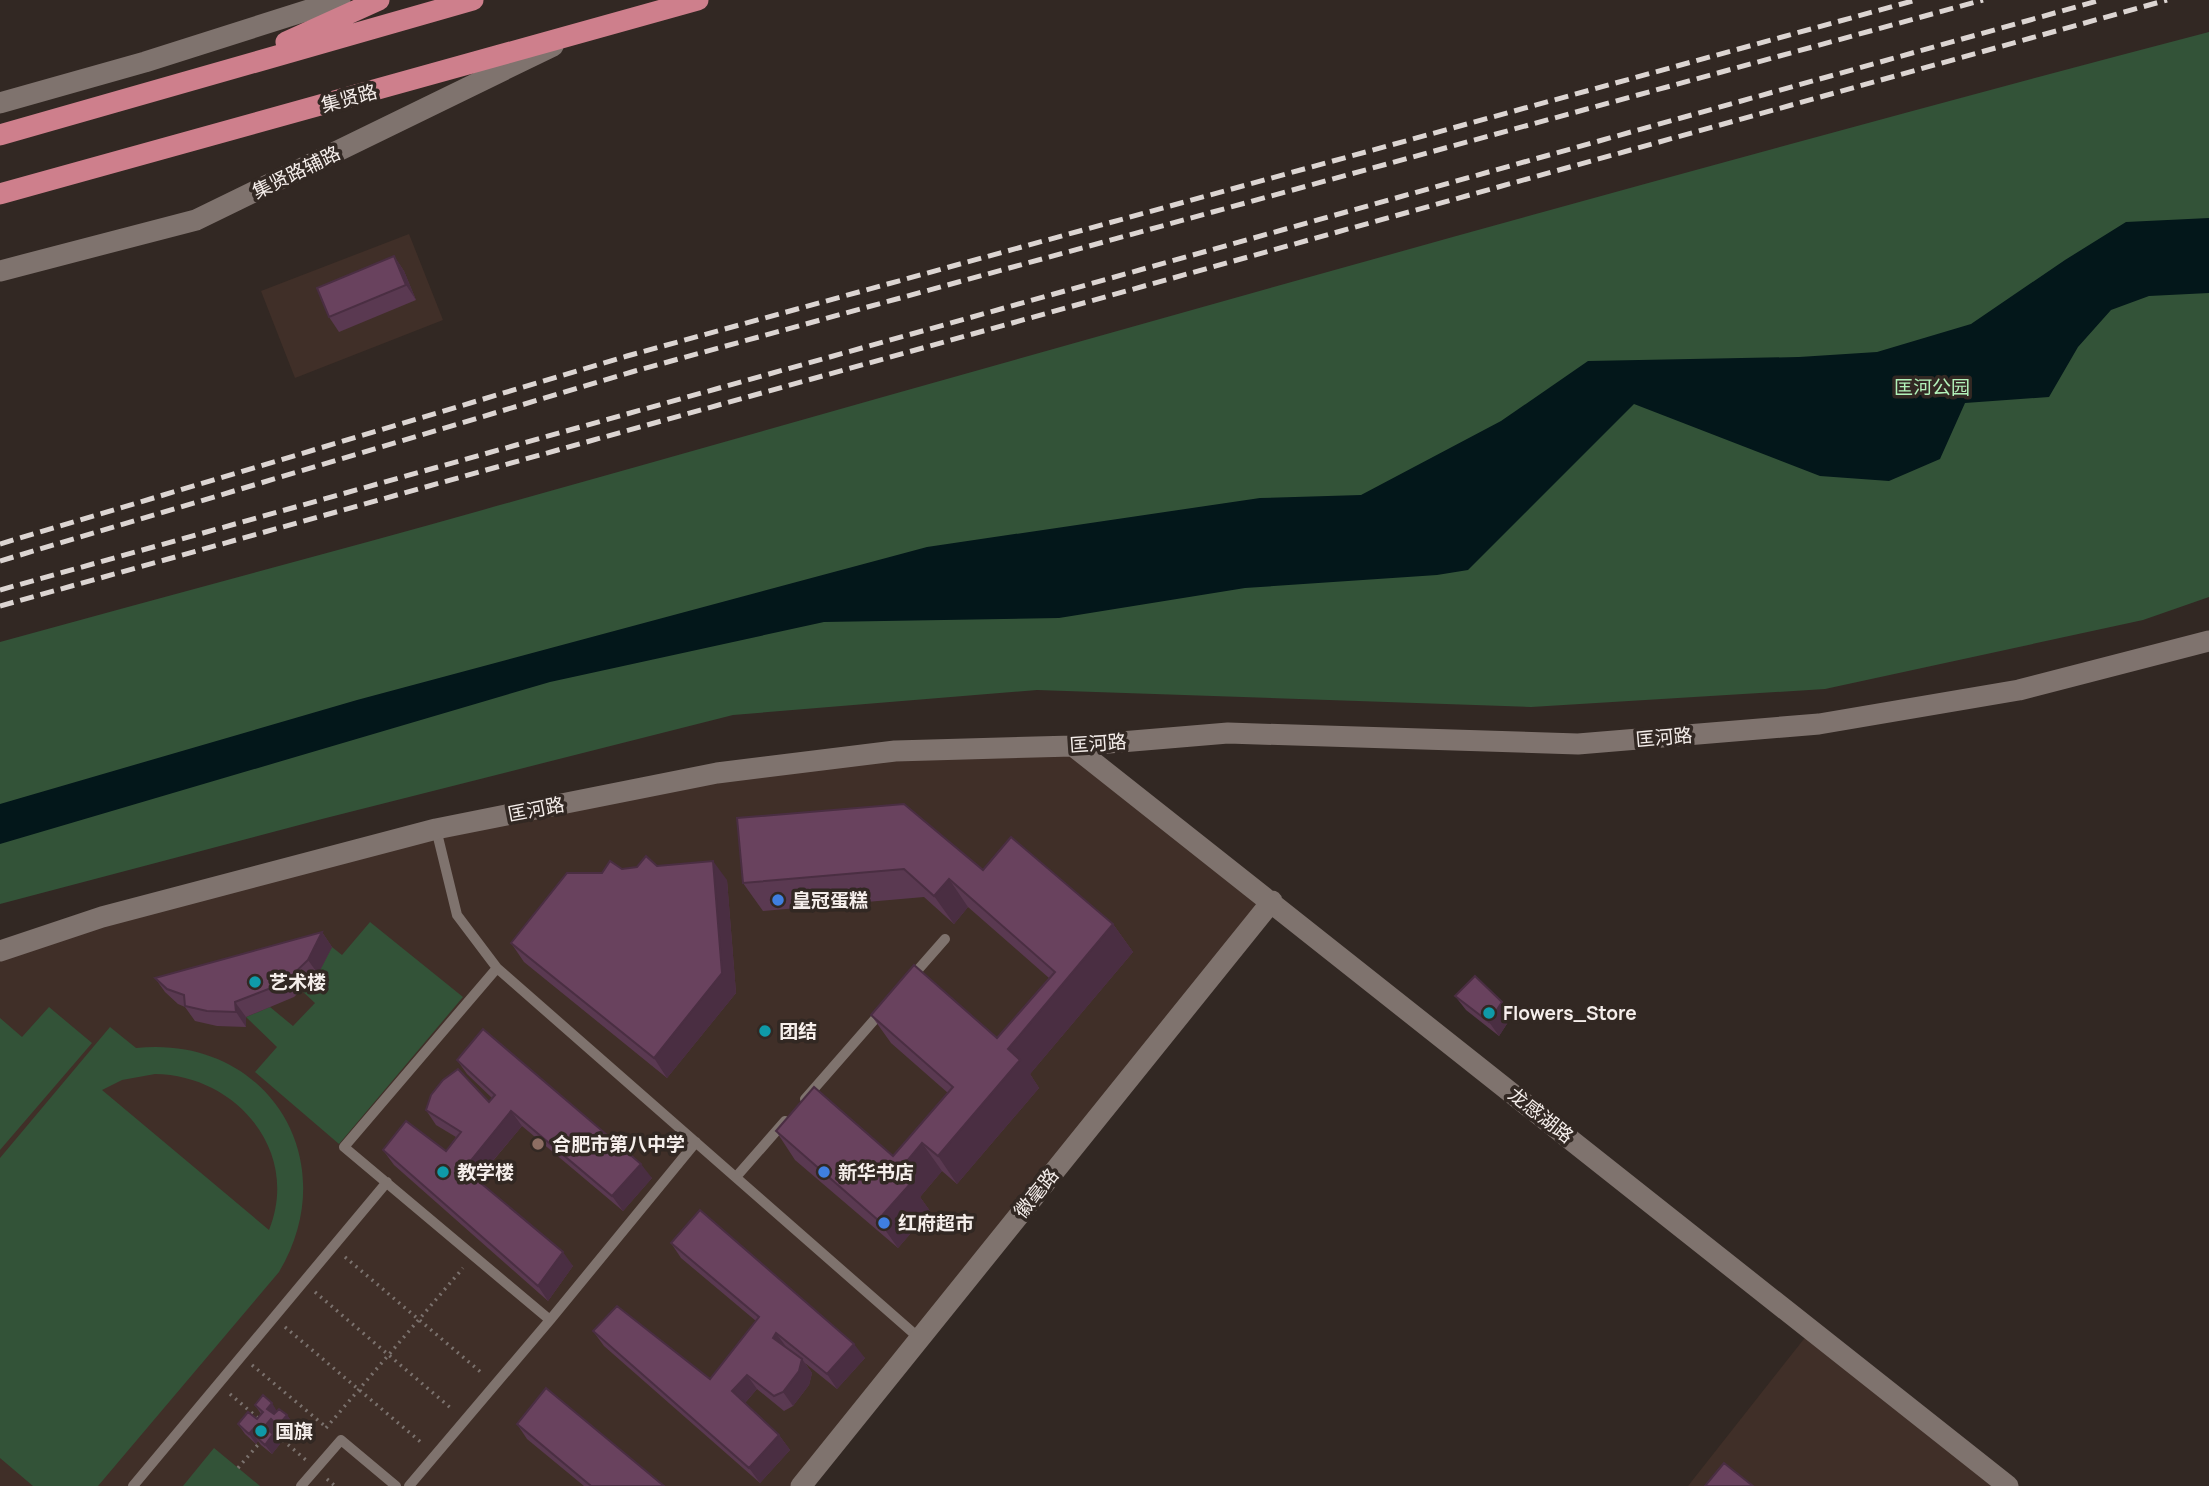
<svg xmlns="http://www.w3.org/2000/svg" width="2209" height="1486" viewBox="0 0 2209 1486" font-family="Manrope,'Noto Sans SC',sans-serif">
  <rect width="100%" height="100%" fill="#322823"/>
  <path fill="#402f28" d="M409,234L443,320L295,378L261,291Z
    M1073,746L1272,901L801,1486H0V951L102,917L717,773Z
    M1811,1330L2008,1486H1688Z"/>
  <path fill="#335338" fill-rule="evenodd" d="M2209,32V597L2143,620L1825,689L1531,707L1037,690L733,715L322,819L0,904V642C170,595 341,550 511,502C1076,343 1641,181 2209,32Z
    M370,922L463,997L339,1144L255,1072L277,1047L246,1017L270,1007L293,1026L315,1003L301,990L318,974L332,947L342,955Z
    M49,1007L92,1043L0,1150V1018L22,1037Z
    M110,1027L136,1048C266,1034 346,1159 279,1272L98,1486H33L0,1458V1158ZM155,1074C235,1075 301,1150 269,1230L102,1090L122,1080Z
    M214,1448L260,1486H183Z"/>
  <path fill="#03171a" d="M2209,218V293L2149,296L2111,310L2078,347L2049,397L1965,403L1940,459L1889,481L1820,476L1634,404L1468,570L1437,575L1245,588L1059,618L824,622L550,682L0,844V804L357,700L927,547L1260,498L1361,495L1501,421L1588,361L1799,357L1877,352L1971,324L2065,260L2126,222Z"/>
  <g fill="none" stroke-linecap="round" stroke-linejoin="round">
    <path stroke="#7b726e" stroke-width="3.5" stroke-dasharray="2 5" stroke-linecap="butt" d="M345,1257L483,1374
      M315,1292L453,1410
      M285,1327L423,1444
      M252,1365L326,1427
      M230,1394L259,1419
      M326,1428L463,1268
      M272,1431L306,1460
      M238,1468L262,1440
      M327,1479L335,1486"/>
    <path stroke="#7f736e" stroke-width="10" d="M436,829L457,915L497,968L919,1338
      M497,968L344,1147L550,1320
      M909,980L945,939
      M805,1099L882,1011
      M736,1177L785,1121
      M133,1486L387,1182
      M301,1486L341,1440L396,1486
      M409,1486L550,1320L696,1142"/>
    <path stroke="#7f736e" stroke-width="21" d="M0,103L145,62L340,0
      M0,271L196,220L553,46
      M1073,746L2008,1486
      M0,951L102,917L436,829L717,773L895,751L1073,746L1228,733L1578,744L1819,724L2019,690L2209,641
      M801,1486L1272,901"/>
    <path stroke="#ce7f8c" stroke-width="21" d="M286,42L379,0
      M0,135L473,0
      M0,194L698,0"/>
    <path stroke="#dcd5d2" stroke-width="5" stroke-dasharray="14 7" stroke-linecap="butt" d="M0,544L627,356L1916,0
      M0,561L635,371L1983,0
      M0,590L2101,0
      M0,606L2167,0"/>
  </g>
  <path fill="#5a3951" d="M394,256L404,271L416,300L339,332L329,317Z
    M737,818L983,870L1113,924L1133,952L1030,1074L1039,1088L957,1184L942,1171L920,1197L930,1211L898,1248L795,1160L776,1131L893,1156L948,1093L891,1043L871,1015L997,1038L1049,978L968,907L954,924L924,897L763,911L743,883Z
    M657,866L727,880L736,993L667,1078L524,962L511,943L602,873L622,869Z
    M322,932L332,947L318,974L294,997L246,1017V1027L217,1026L195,1021L185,1007L178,1004L165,992L155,978Z
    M1455,996L1512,1016L1499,1036L1466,1010Z
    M457,1060L652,1178L623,1211L522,1126L477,1180L573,1266L548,1301L394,1165L383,1150L446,1151L456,1137L436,1125L426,1110L489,1102L492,1098L467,1074Z
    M671,1243L865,1358L837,1389L805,1363L812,1373L809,1385L793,1406L784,1411L757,1389L745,1403L779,1435L790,1450L760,1483L604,1346L593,1331L710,1379L756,1321L681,1258Z
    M255,1405L277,1411L287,1415L294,1425L285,1435L278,1429L273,1435L280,1444L272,1454L261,1445L258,1441L256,1444L245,1434L238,1424L257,1419L261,1414Z
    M517,1424L664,1486H584L527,1439Z"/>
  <path fill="#4a2e42" d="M394,256L404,271L416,300L406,285Z
    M713,861L727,880L736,993L667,1078L654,1058Z
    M949,879L968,907L954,924L934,896Z
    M1113,924L1133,952L1030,1074L1039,1088L957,1184L938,1156L1008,1049Z
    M322,932L332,947L318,974L308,960Z
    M235,1002L246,1017V1027L236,1012Z
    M1502,1002L1512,1016L1499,1036L1489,1022Z
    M511,1111L522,1126L474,1183L464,1169Z
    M922,1143L942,1171L920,1197L930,1211L898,1248L878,1220L898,1172Z
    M641,1164L652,1178L623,1211L612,1196Z
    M563,1252L573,1266L548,1301L538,1286Z
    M776,1333L787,1348L773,1338Z
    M854,1344L865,1358L837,1389L827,1374Z
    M802,1359L812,1373L809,1385L793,1406L783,1392Z
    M747,1375L757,1389L743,1405L732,1391Z
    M272,1403L278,1413L274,1419L267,1409Z
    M287,1415L294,1425L285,1435L278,1426Z
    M271,1419L278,1429L273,1435L280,1444L272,1454L265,1445L264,1427Z
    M255,1427L262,1437L254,1435L258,1441L256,1444L249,1434Z
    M779,1435L790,1450L760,1483L749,1468Z"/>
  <path fill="#69425e" stroke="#4a2e42" stroke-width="2" d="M394,256L406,285L329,317L317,288Z
    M904,804L983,870L1011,837L1113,924L1008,1049L1020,1060L938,1156L922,1143L898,1172L911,1183L878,1220L776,1131L814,1087L893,1156L953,1087L871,1015L914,965L997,1038L1055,972L949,879L934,896L904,869L743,883L737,818Z
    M646,856L657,866L713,861L722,973L654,1058L511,943L567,873H602L610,861L622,869L637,867Z
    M322,932L308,960L284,983L235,1002L236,1012L207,1011L185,1006L184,995L167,989L155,978Z
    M1475,976L1502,1002L1489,1022L1455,996Z
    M483,1029L641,1164L612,1196L511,1111L464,1169L563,1252L538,1286L383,1150L406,1121L446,1151L461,1132L426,1110L431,1095L443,1080L458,1069L489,1102L495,1095L457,1060Z
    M700,1210L854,1344L827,1374L776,1333L773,1338L802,1359L799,1371L783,1392L774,1396L747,1375L732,1391L779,1435L749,1468L593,1331L617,1306L710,1379L759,1317L671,1243Z
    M546,1388L664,1486H591L517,1424Z
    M263,1395L272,1403L267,1409L274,1414L279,1409L287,1415L278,1426L271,1419L264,1427L273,1434L265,1445L254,1435L258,1430L255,1427L249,1434L238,1424L248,1412L257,1419L263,1412L255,1405Z
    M1724,1463L1753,1486H1705Z"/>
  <g fill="#3f7fe0" stroke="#322823" stroke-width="2.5">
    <circle cx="778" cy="900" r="7"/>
    <circle cx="824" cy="1172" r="7"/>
    <circle cx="884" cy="1223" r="7"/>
  </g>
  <g fill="#0f9aa8" stroke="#322823" stroke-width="2.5">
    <circle cx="255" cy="982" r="7"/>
    <circle cx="1489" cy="1013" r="7"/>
    <circle cx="765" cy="1031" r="7"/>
    <circle cx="443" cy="1172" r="7"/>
    <circle cx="261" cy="1431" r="7"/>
  </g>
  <circle fill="#8d6e63" stroke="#322823" stroke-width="2.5" cx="538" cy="1144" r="7"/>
  <g text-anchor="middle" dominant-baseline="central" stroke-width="7" stroke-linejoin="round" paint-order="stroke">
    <g font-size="19" fill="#f5eeeb" stroke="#322823">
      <text transform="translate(349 98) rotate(-15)">集贤路</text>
      <text transform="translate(296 172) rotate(-26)">集贤路辅路</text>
      <text transform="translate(1664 737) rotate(-5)">匡河路</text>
      <text transform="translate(1098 743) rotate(-4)">匡河路</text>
      <text transform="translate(536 809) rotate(-11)">匡河路</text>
      <text transform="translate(1541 1115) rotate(38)">龙感湖路</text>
      <text transform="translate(1036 1193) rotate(-51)">徽毫路</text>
    </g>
    <g font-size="19" fill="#b2f1b9" stroke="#322823">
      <text x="1932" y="387">匡河公园</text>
    </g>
    <g font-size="19" font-weight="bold" fill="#f5eeeb" stroke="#322823" text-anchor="start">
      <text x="792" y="900">皇冠蛋糕</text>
      <text x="269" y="982">艺术楼</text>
      <text x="1503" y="1013">Flowers_Store</text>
      <text x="779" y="1031">团结</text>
      <text x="552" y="1144">合肥市第八中学</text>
      <text x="457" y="1172">教学楼</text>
      <text x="838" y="1172">新华书店</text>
      <text x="898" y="1223">红府超市</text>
      <text x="275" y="1431">国旗</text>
    </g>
  </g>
</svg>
